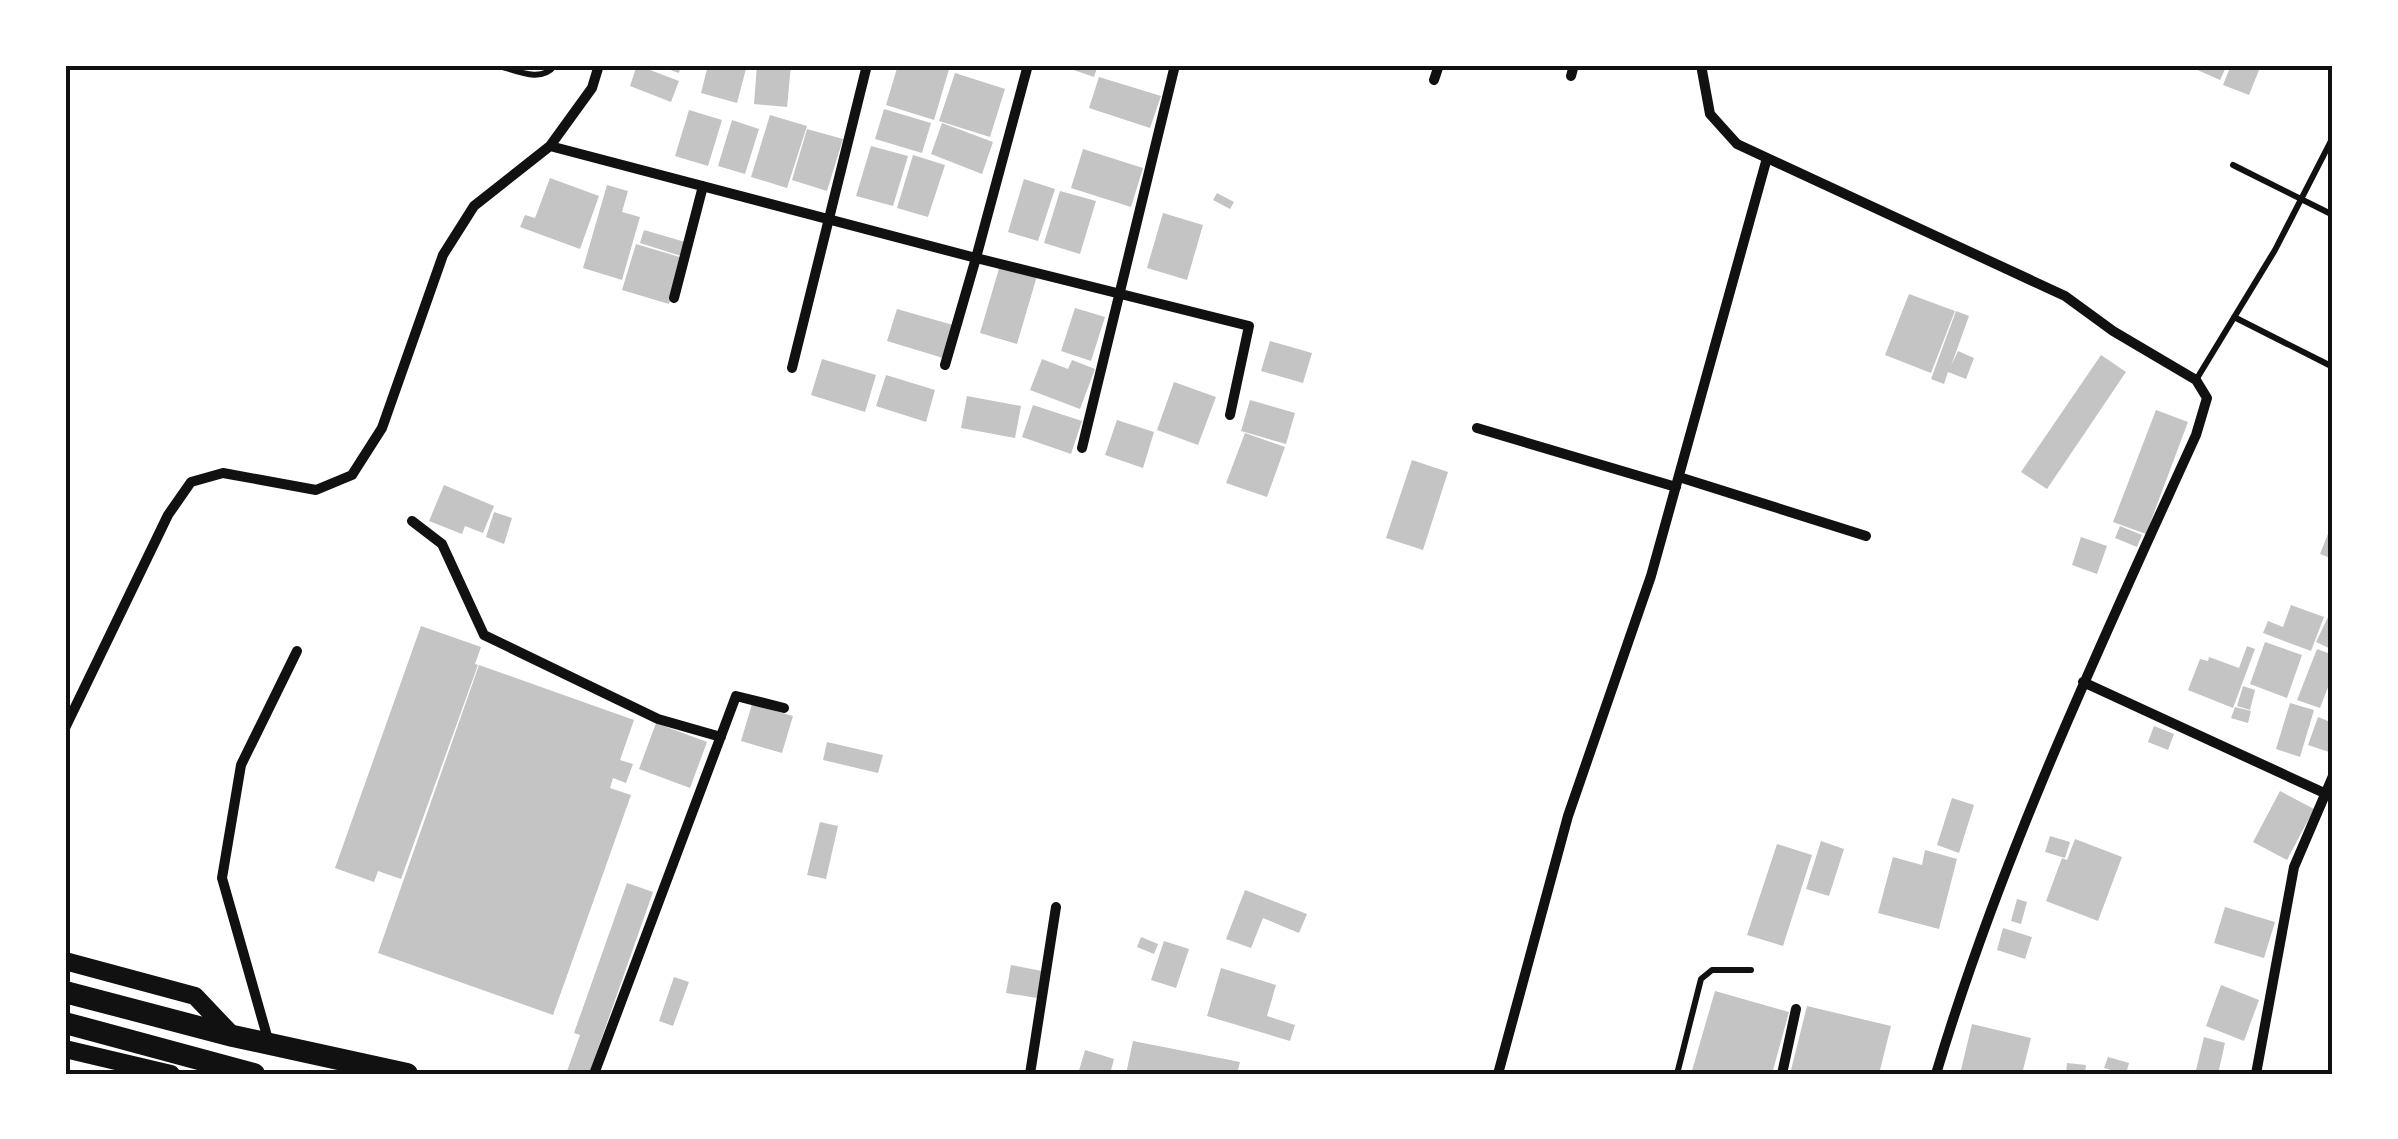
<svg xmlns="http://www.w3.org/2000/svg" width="2398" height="1139" viewBox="0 0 2398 1139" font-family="'Asap Condensed',sans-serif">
  <rect width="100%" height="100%" fill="#fff"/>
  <path fill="#c4c4c4" d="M637,65L679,81L671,102L630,86Z
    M656,65H681L679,73Z
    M747,65L737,103L701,93L707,69L698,65Z
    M757,65H791L787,107L754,104Z
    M898,65L950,66L934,120L886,105Z
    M1059,65H1098L1094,77Z
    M2186,65H2227L2220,80Z
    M2231,65H2261L2249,95L2223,85Z
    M955,73L1005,89L990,137L939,121Z
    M1099,77L1161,96L1150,128L1089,108Z
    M884,109L931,123L922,153L875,139Z
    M689,110L722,120L708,166L675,156Z
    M770,115L807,126L787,188L751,177Z
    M732,120L759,129L745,174L718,166Z
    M942,123L993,142L982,174L931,154Z
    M807,129L843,139L827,191L792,180Z
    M871,146L908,156L893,206L856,196Z
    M1083,149L1143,168L1131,207L1071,188Z
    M913,155L945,165L928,217L897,208Z
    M550,178L599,196L580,249L520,227L525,215L535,218Z
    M1024,179L1055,189L1038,241L1008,232Z
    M607,185L628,191L622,212L640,217L622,280L583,268Z
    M1060,191L1096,201L1080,254L1044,243Z
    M1217,193L1234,202L1230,209L1213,200Z
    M1163,213L1203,225L1187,280L1147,268Z
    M644,230L685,242L681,256L640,243Z
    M636,244L683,258L669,304L622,290Z
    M1000,265L1037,276L1017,344L980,333Z
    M1909,294L1955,311L1931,373L1885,355Z
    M1075,308L1105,317L1091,361L1061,351Z
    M897,309L953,325L943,358L887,341Z
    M1956,311L1969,316L1951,366L1958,351L1974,358L1966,379L1948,372L1944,384L1931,379Z
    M1270,341L1312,353L1303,383L1261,371Z
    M2101,355L2126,372L2047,489L2021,472Z
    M822,359L876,375L865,412L811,395Z
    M1042,359L1068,369L1072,360L1095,369L1080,409L1030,390Z
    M886,375L935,390L926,422L876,406Z
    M1174,382L1216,397L1198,445L1157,430Z
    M967,396L1021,406L1015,438L961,428Z
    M1250,400L1295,413L1286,444L1241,431Z
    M1033,405L1082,421L1071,454L1022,437Z
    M2156,410L2188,422L2146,534L2113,522Z
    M1117,420L1154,432L1143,468L1105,455Z
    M1245,433L1285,447L1267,497L1226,483Z
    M1412,460L1448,472L1423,550L1386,538Z
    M444,485L494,506L483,533L465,526L462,534L429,521Z
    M494,512L512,518L504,544L486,537Z
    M2333,521V559L2320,554Z
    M2120,526L2142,535L2137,547L2115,538Z
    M2081,537L2107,546L2097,574L2072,565Z
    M2291,605L2324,617L2311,651L2263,633L2268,621L2283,627Z
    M2333,607V650L2316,642Z
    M421,626L481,647L475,664L478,665L401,879L378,871L374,882L335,868Z
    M2265,642L2302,655L2287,698L2250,684Z
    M2247,646L2255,649L2233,708L2188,690L2200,659L2208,661L2209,657L2239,668Z
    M2317,649L2333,655V674L2320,708L2297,700Z
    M479,665L634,720L620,760L633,764L626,783L613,778L610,788L631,795L553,1015L378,953Z
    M2243,686L2255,690L2250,710L2237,706Z
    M2290,703L2314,710L2300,757L2276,749Z
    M752,704L793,716L782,753L741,741Z
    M2235,707L2251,711L2248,723L2231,718Z
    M2318,717L2333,723V740L2329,752L2308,745Z
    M656,723L707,742L690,788L639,769Z
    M2154,726L2174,734L2168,750L2148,742Z
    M827,742L883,755L878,773L823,760Z
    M2280,791L2314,809L2287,860L2253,842Z
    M1952,798L1974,805L1959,853L1937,845Z
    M820,822L838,826L826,879L807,875Z
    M2050,836L2070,842L2065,858L2045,852Z
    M2075,839L2122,857L2098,921L2046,901L2062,858L2067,860Z
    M1821,841L1844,849L1829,896L1806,889Z
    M1777,844L1812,855L1783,946L1747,935Z
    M1925,850L1957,859L1939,929L1878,913L1893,857L1922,865Z
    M627,883L653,892L589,1074H566L580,1035L574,1033Z
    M1245,890L1307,914L1299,933L1263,918L1251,948L1226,939Z
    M2017,899L2027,902L2021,924L2011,921Z
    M2225,907L2275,922L2264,958L2214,943Z
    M2003,928L2032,937L2025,959L1997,950Z
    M1141,937L1158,944L1154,954L1137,947Z
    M1164,941L1189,949L1176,988L1151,980Z
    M1011,965L1042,971L1037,998L1006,993Z
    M1221,968L1276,985L1267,1016L1295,1025L1290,1041L1207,1016Z
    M674,977L689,982L673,1026L659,1021Z
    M2221,985L2259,1000L2244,1041L2206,1026Z
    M1715,991L1789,1012L1772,1074H1691Z
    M1807,1006L1891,1026L1879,1074H1790Z
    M1972,1024L2031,1038L2022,1074H1960Z
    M2204,1037L2225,1043L2218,1074H2195Z
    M1133,1041L1240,1062L1237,1074H1126Z
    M1085,1050L1114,1059L1110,1074H1078Z
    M2108,1057L2129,1063L2126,1074L2104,1068Z
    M2067,1063L2086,1065L2085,1074H2066Z"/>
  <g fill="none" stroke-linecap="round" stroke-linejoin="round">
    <path stroke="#111" stroke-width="6" d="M496,65C516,70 541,84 555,65
      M2233,165L2333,215
      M2234,317L2333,367
      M2196,380L2275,250L2333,137
      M1677,1074L1701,979L1712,970H1751"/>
    <path stroke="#111" stroke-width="10" d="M1701,65L1710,114L1737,144L2065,296L2113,331L2196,380L2207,398L2196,435C2101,644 2002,853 1936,1074
      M1571,76L1574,65
      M1434,80L1439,65
      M550,146L976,258L1028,65
      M674,298L703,186
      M945,365L976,258L1249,326L1230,415
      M792,368L867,65
      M1477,428L1676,487
      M1082,448L1175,65
      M1679,477L1866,536
      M412,521L442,544L484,635L658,719L721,737
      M2083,682L2333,797
      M65,728L168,515L191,482L223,473L316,490L352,475L382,428L443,255L474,206L550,146L592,88L599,65
      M269,1043L222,878L241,765L297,651
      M594,1074L736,696L784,708
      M1030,1074L1056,907
      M1498,1074L1568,816L1651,576L1767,158
      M1782,1074L1796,1009
      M2256,1074L2294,867L2333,776"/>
    <path stroke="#111" stroke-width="18" d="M65,961L195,996L233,1036
      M65,1049L171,1074"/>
    <path stroke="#111" stroke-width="22" d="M65,992L233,1036L407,1074
      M65,1023L254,1074"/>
  </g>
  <rect width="2398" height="1139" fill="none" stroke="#ffffff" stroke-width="135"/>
  <rect x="68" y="68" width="2262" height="1004" fill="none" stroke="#111" stroke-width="4"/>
</svg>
